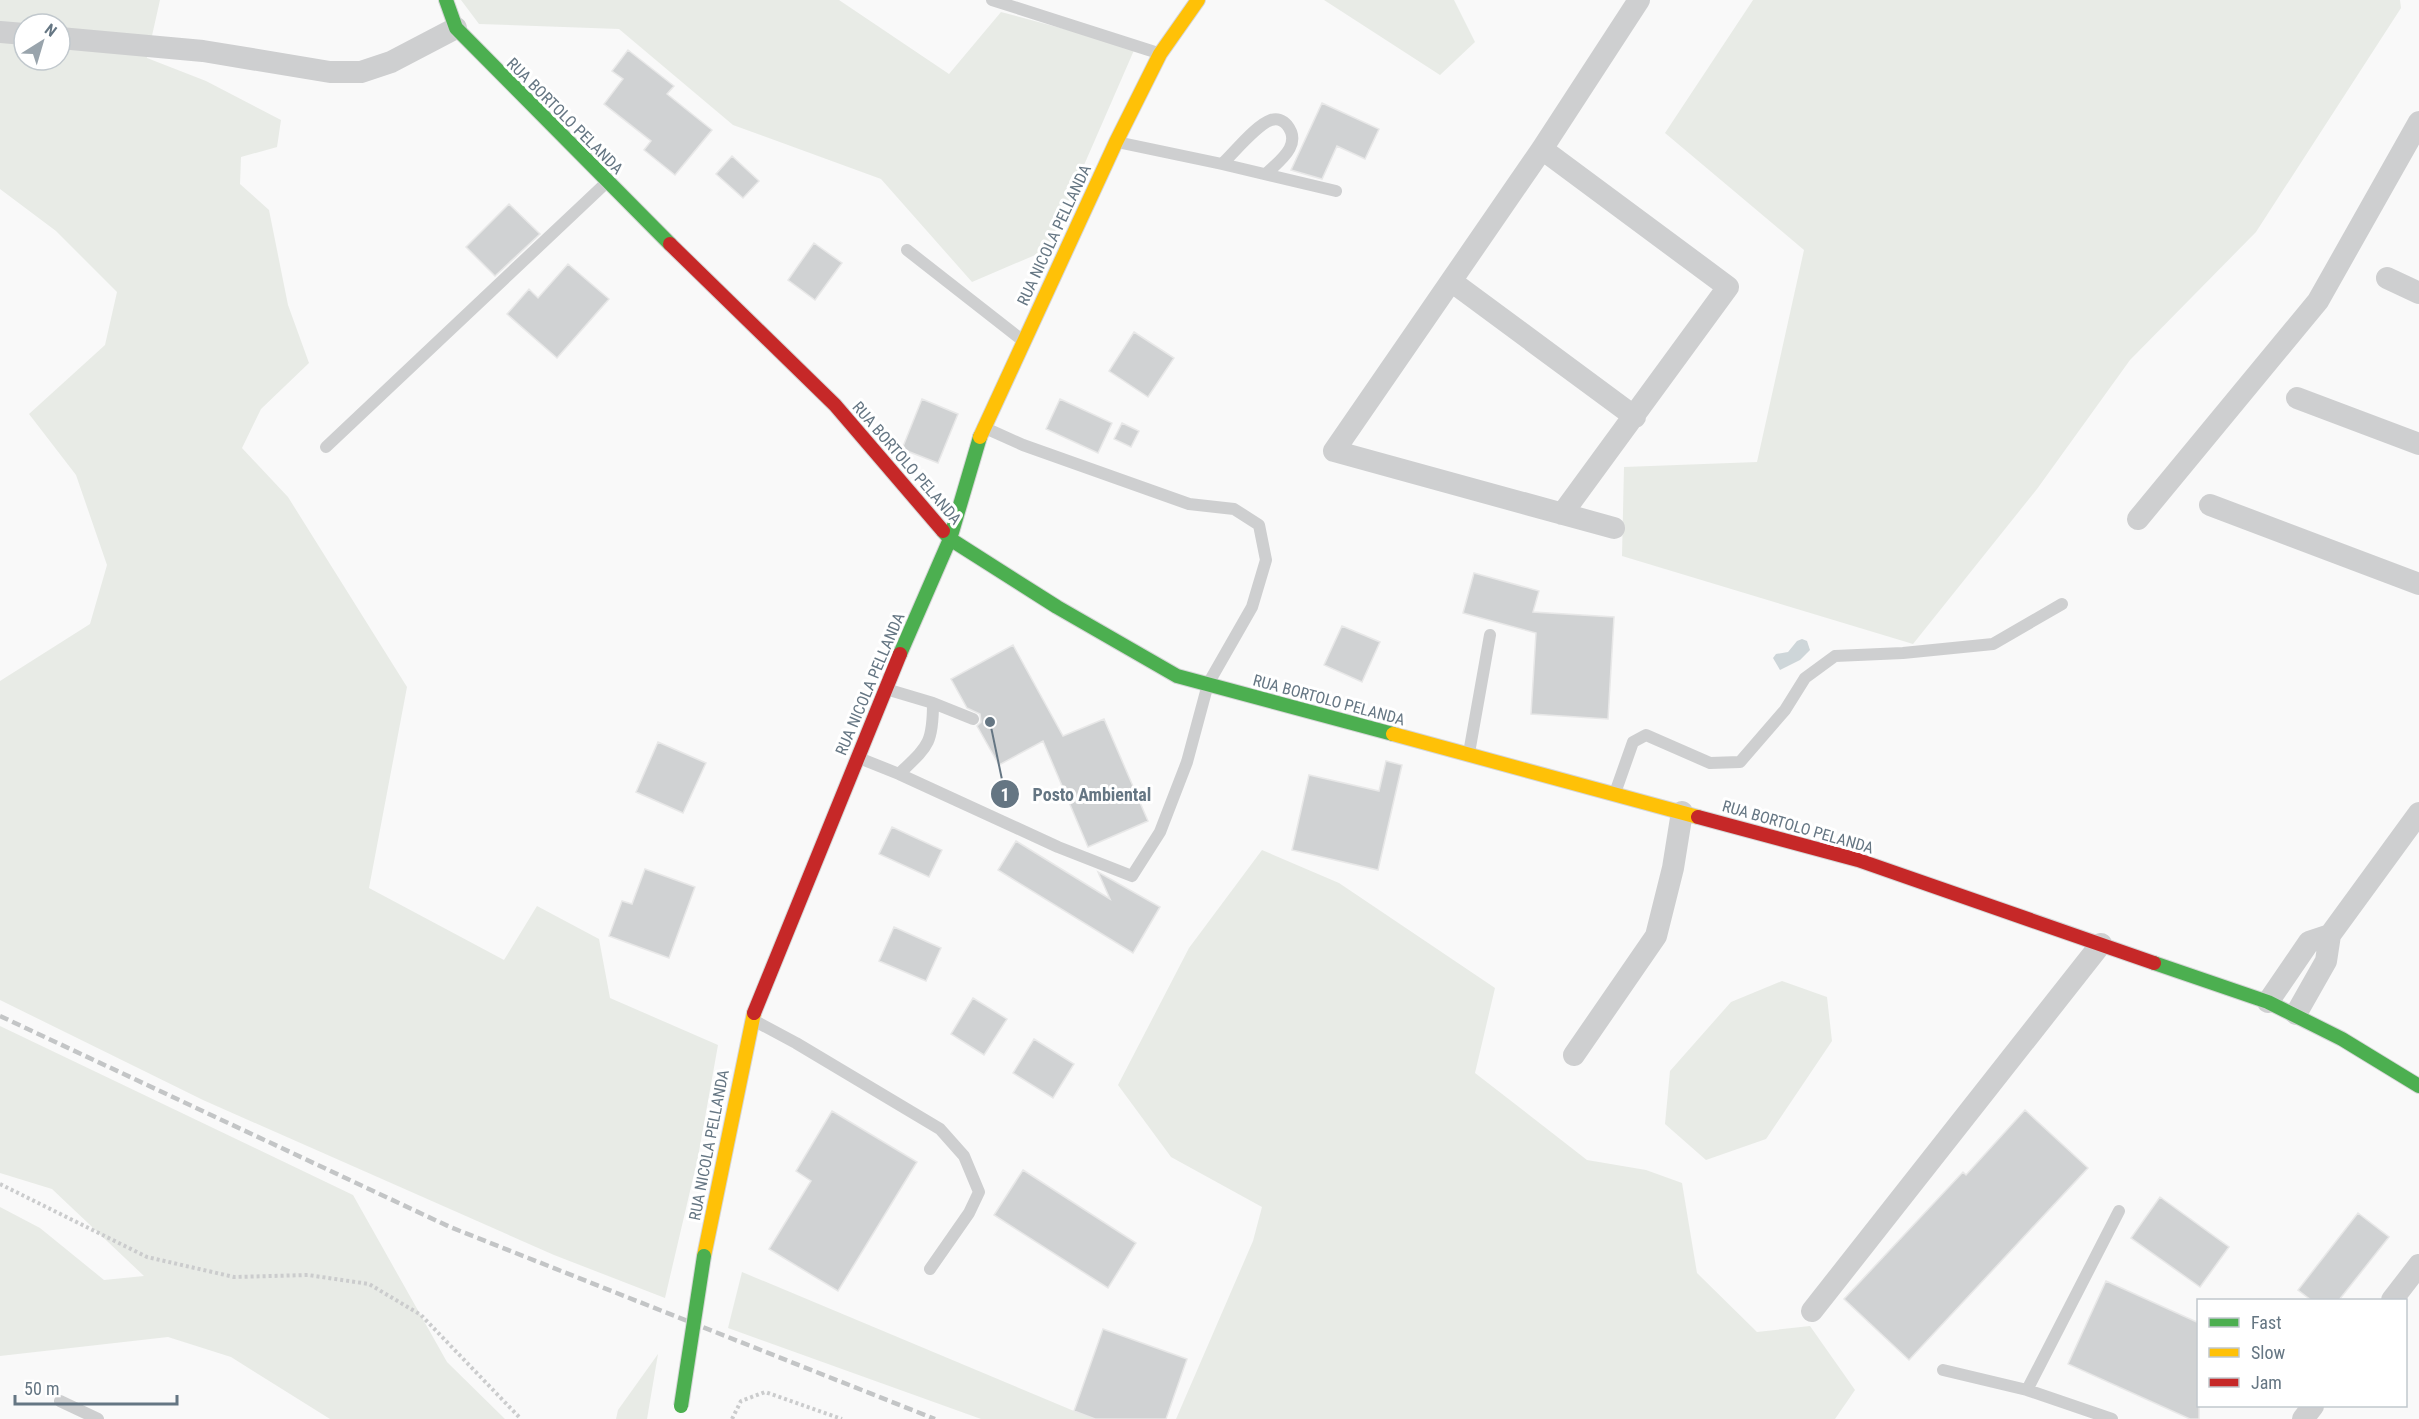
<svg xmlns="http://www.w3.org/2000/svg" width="2419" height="1419" viewBox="0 0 2419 1419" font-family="'Roboto Condensed',sans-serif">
  <rect width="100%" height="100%" fill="#f9f9f9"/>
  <path fill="#e8ebe6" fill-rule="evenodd" d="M0,0H160L147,58L206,81L281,120L277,147L241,157L240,184L269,210L288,305L309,363L261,409L242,448L288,497L407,687L369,888L504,960L537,906L599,939L610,998L718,1045L698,1157L665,1298L554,1255L203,1100L0,1000V681L90,624L107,565L76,475L29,414L105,345L117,292L56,231L0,189ZM24,24H60V60H24Z
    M461,0H839L949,74L1001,12L1135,48L1047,250L972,282L881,179L733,125L619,29L479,24Z
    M1324,0H1454L1475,42L1440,75Z
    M1753,0H2400L2401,8L2256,232L2130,360L2037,489L1913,644L1622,556L1624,467L1757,462L1804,250L1665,133Z
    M1262,850L1339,883L1495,988L1475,1073L1587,1160L1646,1170L1682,1183L1697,1273L1757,1332L1810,1326L1855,1390L1835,1419H1176L1253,1241L1262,1207L1171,1157L1118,1085L1189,948Z
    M1782,981L1827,997L1832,1041L1766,1139L1706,1160L1665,1124L1670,1071L1731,1002Z
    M0,1026L353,1195L447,1362L505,1419H330L231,1357L168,1337L0,1356V1207L40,1228L104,1280L144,1276L52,1189L0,1173Z
    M742,1272L1074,1411L1095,1419H981L728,1328Z
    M658,1354L647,1419H616L618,1410Z"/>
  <path fill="#ced6d9" d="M1802,639L1807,641L1810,650L1800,660L1780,670L1773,658L1776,654L1788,652L1797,641Z"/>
  <path fill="#d0d2d3" stroke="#e8e8e8" stroke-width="1.5" d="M628,50L674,86L667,94L712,130L675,175L644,150L651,141L604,104L623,79L612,71Z
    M1322,103L1379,129L1365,159L1337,146L1322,179L1291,170Z
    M732,156L759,181L743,198L716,174Z
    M509,204L540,234L495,276L466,247Z
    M814,243L842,263L815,300L788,280Z
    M568,264L609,299L557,358L507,314L529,289L538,298Z
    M1134,332L1174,358L1148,397L1109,371Z
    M922,399L958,414L938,463L902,449Z
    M1060,399L1112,423L1098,453L1046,429Z
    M1122,423L1139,431L1131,447L1114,439Z
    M1474,573L1539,591L1533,612L1614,617L1608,719L1531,714L1536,633L1463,613Z
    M1342,626L1380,642L1362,682L1324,665Z
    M1013,645L1063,736L1104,719L1148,821L1088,847L1043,741L999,765L977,726L981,722L980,714L967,708L951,679Z
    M658,742L706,763L683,813L636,792Z
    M1386,761L1402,765L1378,870L1292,850L1309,775L1379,791Z
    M892,827L942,850L929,877L879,854Z
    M1016,841L1110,899L1098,872L1160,907L1133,953L998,870Z
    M645,869L695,887L669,958L609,936L622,901L632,904Z
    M894,927L941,948L926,981L879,961Z
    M973,998L1007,1019L984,1055L951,1034Z
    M1034,1039L1074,1064L1053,1098L1013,1073Z
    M2025,1110L2088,1168L1909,1360L1844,1299L1963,1172L1966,1175Z
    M832,1111L917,1162L838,1291L769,1249L811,1181L796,1171Z
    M1023,1170L1136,1243L1108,1288L994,1215Z
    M2160,1197L2229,1247L2200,1287L2131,1238Z
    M2358,1213L2389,1237L2339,1300H2311L2298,1290Z
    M2106,1281L2199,1323V1419H2190L2068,1364Z
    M1103,1329L1187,1359L1166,1419H1095L1074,1411Z"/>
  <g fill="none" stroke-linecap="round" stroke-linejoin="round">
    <g stroke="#d5d6d7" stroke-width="16">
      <path id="fast" d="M446,0L456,28L670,244
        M943,531L950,539L1057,607L1177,676L1393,734
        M900,654L950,539L980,437
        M2154,963L2268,1002L2342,1039L2419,1086"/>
    </g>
    <g stroke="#d5d6d7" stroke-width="16">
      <path id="slow" d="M980,437L1116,142L1160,54L1198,0
        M1393,734L1698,817
        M704,1256L754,1013"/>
    </g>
    <g stroke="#d5d6d7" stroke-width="16">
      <path id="jam" d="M670,244L835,405L943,531
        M1698,817L1858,860L2154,963
        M754,1013L900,654"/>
    </g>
    <path stroke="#cbcccd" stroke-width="4" stroke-dasharray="3 3" stroke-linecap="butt" d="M0,1184L147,1257L234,1277L308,1275L369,1284L421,1315L521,1419
      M732,1419L741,1401L765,1392L842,1419"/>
    <path stroke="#cecfd0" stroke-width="12" d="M992,0L1158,53
      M1117,142L1222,164L1336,191
      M1222,164C1234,153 1256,125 1271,120C1277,118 1283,120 1287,125C1303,145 1279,161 1266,174
      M907,250L1022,340
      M326,447L607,182
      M886,689L933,703L973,719
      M1469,753L1490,635
      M859,758L899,774L1058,847L1132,876L1160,832L1187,762L1208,684L1252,607L1266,560L1259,525L1234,509L1189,504L1023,445L983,427
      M899,774C928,746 933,744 933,703
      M1615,793L1633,742L1646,735L1710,763L1740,762L1785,710L1805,678L1835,656L1903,653L1993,644L2062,604
      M753,1020L796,1043L940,1129L964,1156L979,1192L969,1213L930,1269
      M1943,1370L2027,1390L2112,1419
      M2027,1390L2119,1211
      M60,1401L98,1419"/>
    <path stroke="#cecfd0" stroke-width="22" d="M0,32L24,34
      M60,38L203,51L330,72H361L391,62L456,28
      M1542,149L1728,287L1562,514
      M2387,278L2419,293
      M1451,281L1635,417
      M2297,398L2419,444
      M2210,505L2419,584
      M2138,519L2318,301L2419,122
      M1614,528L1334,451L1542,149L1639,0
      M2268,1002L2309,942L2330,935
      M2296,1014L2326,961L2330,935L2419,813
      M1574,1055L1656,936L1673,868L1682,812
      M2392,1300L2419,1265
      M1812,1311L2101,944
      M2303,1419L2313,1406"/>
    <use href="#fast" stroke="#4caf50" stroke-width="14"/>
    <use href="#slow" stroke="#ffc107" stroke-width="14"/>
    <use href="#jam" stroke="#c62828" stroke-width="14"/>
    <path stroke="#c3c5c6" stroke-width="4.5" stroke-dasharray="9 4.5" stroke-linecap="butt" d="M0,1016L450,1227L935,1419"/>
    <g stroke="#d5d6d7" stroke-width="16" stroke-linecap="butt">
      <path id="fast-bridge" d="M681,1406L704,1256"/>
    </g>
    <use href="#fast-bridge" stroke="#4caf50" stroke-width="14"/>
  </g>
  <g text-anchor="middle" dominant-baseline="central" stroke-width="6" stroke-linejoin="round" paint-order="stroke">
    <g font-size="16" fill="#657683" stroke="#fff">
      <text transform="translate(565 116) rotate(45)">RUA BORTOLO PELANDA</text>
      <text transform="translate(1054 235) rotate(-65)">RUA NICOLA PELLANDA</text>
      <text transform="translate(907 463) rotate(49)">RUA BORTOLO PELANDA</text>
      <text transform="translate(870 684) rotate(-67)">RUA NICOLA PELLANDA</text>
      <text transform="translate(1329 700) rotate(15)">RUA BORTOLO PELANDA</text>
      <text transform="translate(1798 827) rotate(16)">RUA BORTOLO PELANDA</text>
      <text transform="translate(709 1145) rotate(-79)">RUA NICOLA PELLANDA</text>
    </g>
  </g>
  <path fill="none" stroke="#657683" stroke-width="2" d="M990 722L1005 794"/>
  <g fill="#657683" stroke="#fff" stroke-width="2">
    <circle cx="990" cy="722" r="6"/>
    <circle cx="1005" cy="794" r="15"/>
  </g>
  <g font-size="18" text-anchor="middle" font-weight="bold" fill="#fff">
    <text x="1005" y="801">1</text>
  </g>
  <g font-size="18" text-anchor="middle" font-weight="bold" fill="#657683" stroke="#fff" stroke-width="6" stroke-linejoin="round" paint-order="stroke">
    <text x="1092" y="801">Posto Ambiental</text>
  </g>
  <rect x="2197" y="1299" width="210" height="108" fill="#ffffff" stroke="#c1c8cd" stroke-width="1.5"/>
  <rect x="2209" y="1318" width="30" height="9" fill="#4caf50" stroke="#c1c8cd" stroke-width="1.5"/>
  <text x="2251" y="1329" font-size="18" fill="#657683">Fast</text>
  <rect x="2209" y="1348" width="30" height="9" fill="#ffc107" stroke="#c1c8cd" stroke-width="1.5"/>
  <text x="2251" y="1359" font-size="18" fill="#657683">Slow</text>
  <rect x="2209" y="1378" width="30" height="9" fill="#c62828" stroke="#c1c8cd" stroke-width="1.5"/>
  <text x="2251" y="1389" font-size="18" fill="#657683">Jam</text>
  <g transform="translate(42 42) rotate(37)"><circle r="28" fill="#ffffff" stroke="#c1c8cd" stroke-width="1.5"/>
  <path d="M0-4.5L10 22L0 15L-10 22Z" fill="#99a4ac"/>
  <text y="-9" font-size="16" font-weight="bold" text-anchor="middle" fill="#657683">N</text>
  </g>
  <path d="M15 1395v9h162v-9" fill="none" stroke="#657683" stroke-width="3"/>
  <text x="24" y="1395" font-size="18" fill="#657683" stroke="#ffffff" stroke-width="4.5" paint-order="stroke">50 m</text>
</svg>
